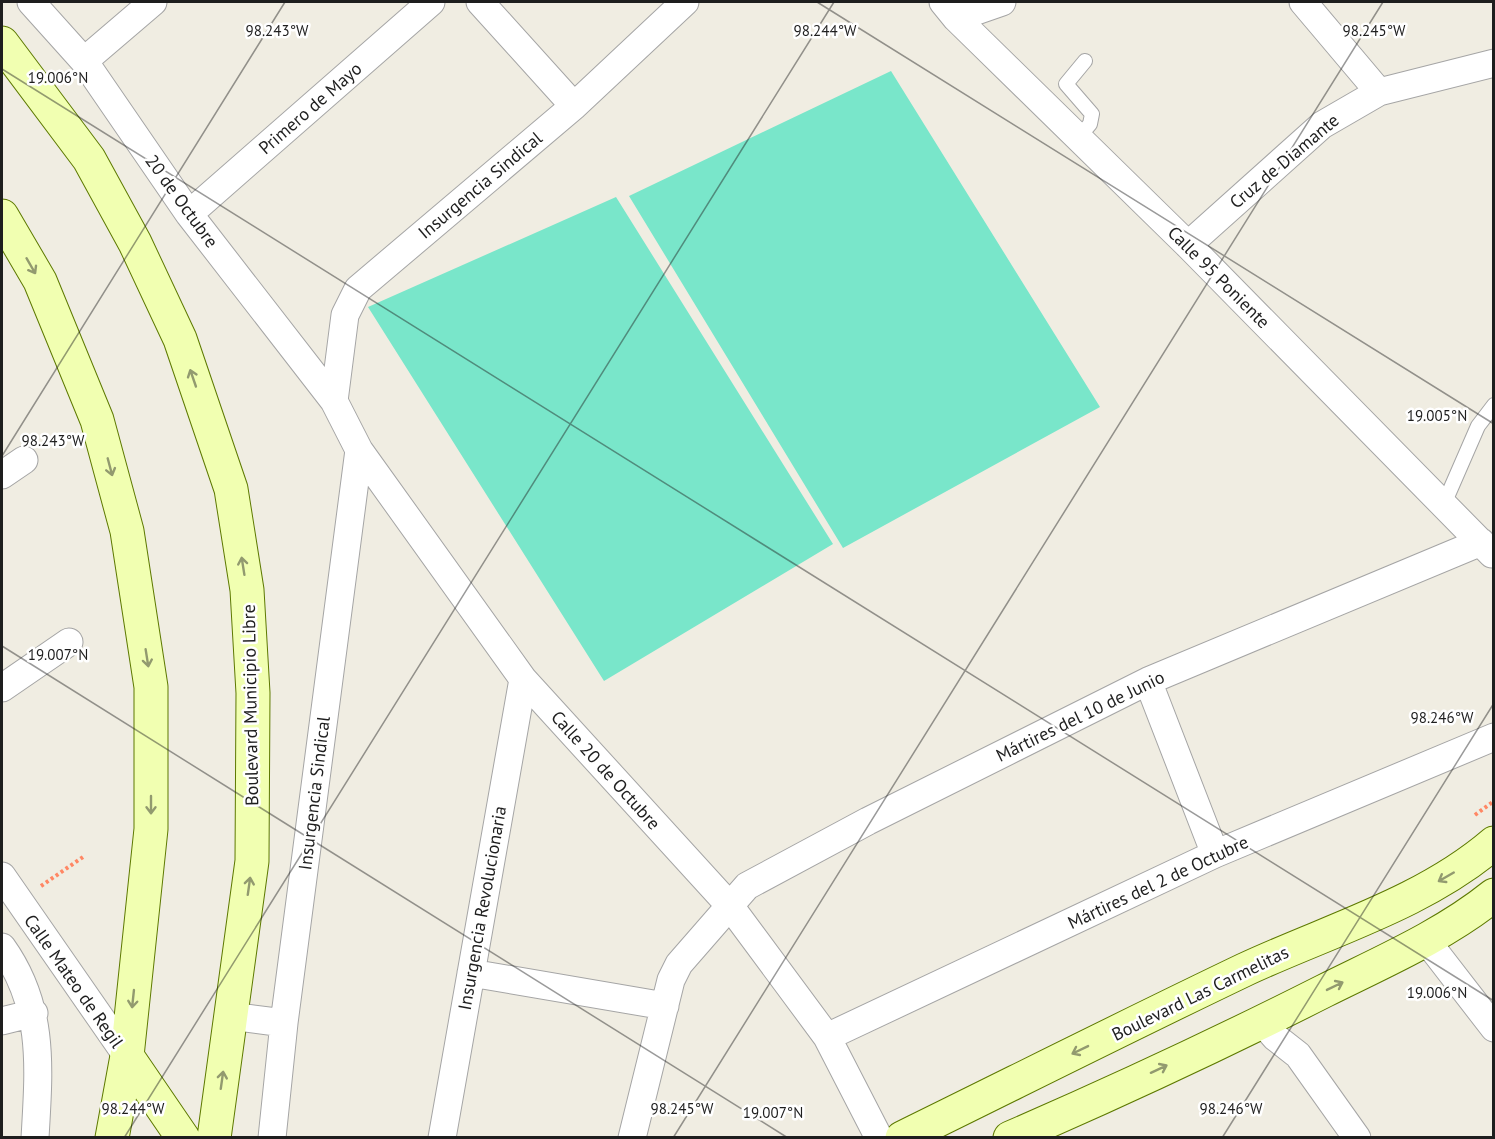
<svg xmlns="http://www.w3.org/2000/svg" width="1495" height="1139" viewBox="0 0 1495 1139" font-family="'PT Sans',sans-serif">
  <rect width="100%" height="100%" fill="#f0ede2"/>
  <path fill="#79e6ca" d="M891,71L1100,407L843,548L629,196Z
    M616,197L833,544L604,681L368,307Z"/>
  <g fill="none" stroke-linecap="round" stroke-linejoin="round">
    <g stroke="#a5a5a5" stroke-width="16">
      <path id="lane" d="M1078,138L1090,124L1092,114L1066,84L1085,61
        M1444,504L1478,426L1494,405"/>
    </g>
    <g stroke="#a5a5a5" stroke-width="29">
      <path id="street" d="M31,2L84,61L189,214L334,401L359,450L523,679L730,906L827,1037L879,1138
        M480,2L574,106
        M943,2L956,18L1188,245L1492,554
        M1303,2L1379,92
        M956,18L1002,2
        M84,61L153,2
        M189,214L431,2
        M1188,245L1322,125L1379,92L1494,63
        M334,401L345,315L358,289L574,106L685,2
        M2,475L24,460
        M1148,681L1215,854
        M2,688L69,642
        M2,876L127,1056
        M1426,940L1494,1028
        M2,947C45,1007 39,1068 35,1138
        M471,973L665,1006
        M231,1016L284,1023
        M2,1021L34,1013
        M1262,1022L1275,1037L1298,1055L1357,1138
        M827,1037L1215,854L1494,737
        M272,1138L284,1023L359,450
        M442,1138L523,679
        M632,1138L671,980L679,964L747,886L868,821L1148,681L1481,542"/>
    </g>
    <g stroke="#5d7900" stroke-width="35">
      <path id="secondary" d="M2,43L89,159L135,243L180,339L231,489L247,590L253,693L252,861L214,1138
        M2,216L40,281L97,420L127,531L151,687V829L127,1056L112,1138
        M127,1056L183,1138
        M902,1138C1016,1082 1129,1025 1244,970C1327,931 1423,904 1494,843
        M1010,1138C1116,1092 1221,1043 1324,991C1382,962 1443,936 1494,895"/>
    </g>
    <path stroke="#ff8764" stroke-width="4" stroke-dasharray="3 3" stroke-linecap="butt" d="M1475,815L1494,801
      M41,886L83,857"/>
    <use href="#lane" stroke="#fff" stroke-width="14"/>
    <use href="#street" stroke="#fff" stroke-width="27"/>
    <use href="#secondary" stroke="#f1ffb1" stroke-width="33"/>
  </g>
  <defs><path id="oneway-shaft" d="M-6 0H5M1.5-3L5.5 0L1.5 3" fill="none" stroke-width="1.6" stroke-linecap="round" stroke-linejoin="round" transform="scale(1.5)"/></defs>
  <g stroke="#929a6f">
    <use href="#oneway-shaft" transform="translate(31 266) rotate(60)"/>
    <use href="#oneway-shaft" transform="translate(193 378) rotate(-109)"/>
    <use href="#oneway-shaft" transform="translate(110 467) rotate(75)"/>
    <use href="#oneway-shaft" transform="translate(243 566) rotate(-99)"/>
    <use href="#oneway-shaft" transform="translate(147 658) rotate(81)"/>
    <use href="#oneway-shaft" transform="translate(151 805) rotate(90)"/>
    <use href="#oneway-shaft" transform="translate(1446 877) rotate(150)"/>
    <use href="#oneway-shaft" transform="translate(249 886) rotate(-82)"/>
    <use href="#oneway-shaft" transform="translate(1335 986) rotate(-26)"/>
    <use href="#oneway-shaft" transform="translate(133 999) rotate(96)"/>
    <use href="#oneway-shaft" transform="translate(1080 1050) rotate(154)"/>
    <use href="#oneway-shaft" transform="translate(1159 1069) rotate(-25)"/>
    <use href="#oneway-shaft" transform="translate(222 1080) rotate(-82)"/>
  </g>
  <path fill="none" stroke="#1e1e1e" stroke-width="1.5" stroke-opacity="0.45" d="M817,2L1494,424M2,69L1494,1001M2,456L285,2M2,646L788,1138M124,1138L834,2M673,1138L1383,2M1222,1138L1494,703"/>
  <g text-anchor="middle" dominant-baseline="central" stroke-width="5" stroke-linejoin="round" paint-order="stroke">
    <g font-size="18" fill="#1e1e1e" stroke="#fff">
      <text transform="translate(310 108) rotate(-41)">Primero de Mayo</text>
      <text transform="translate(1284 161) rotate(-40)">Cruz de Diamante</text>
      <text transform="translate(480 185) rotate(-40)">Insurgencia Sindical</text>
      <text transform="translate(182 201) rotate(54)">20 de Octubre</text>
      <text transform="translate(1219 277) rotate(45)">Calle 95 Poniente</text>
      <text transform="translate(250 705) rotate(-91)">Boulevard Municipio Libre</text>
      <text transform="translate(1080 716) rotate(-26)">Mártires del 10 de Junio</text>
      <text transform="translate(606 770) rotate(48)">Calle 20 de Octubre</text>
      <text transform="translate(314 793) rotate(-83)">Insurgencia Sindical</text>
      <text transform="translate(1158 882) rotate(-25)">Mártires del 2 de Octubre</text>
      <text transform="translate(482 908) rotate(-80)">Insurgencia Revolucionaria</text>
      <text transform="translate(74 981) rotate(55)">Calle Mateo de Regil</text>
      <text transform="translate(1200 993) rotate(-26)">Boulevard Las Carmelitas</text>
    </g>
  </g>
  <g font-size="15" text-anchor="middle" fill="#1e1e1e" stroke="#fff" stroke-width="5" stroke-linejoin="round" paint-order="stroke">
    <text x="277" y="36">98.243°W</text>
    <text x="825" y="36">98.244°W</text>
    <text x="1374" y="36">98.245°W</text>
    <text x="58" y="83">19.006°N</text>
    <text x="1437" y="421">19.005°N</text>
    <text x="53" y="446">98.243°W</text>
    <text x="58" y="660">19.007°N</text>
    <text x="1442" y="723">98.246°W</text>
    <text x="1437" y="998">19.006°N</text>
    <text x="133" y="1114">98.244°W</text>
    <text x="682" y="1114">98.245°W</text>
    <text x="1231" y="1114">98.246°W</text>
    <text x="773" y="1118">19.007°N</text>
  </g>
  <rect width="1495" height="1139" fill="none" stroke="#1e1e1e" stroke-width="6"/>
</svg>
